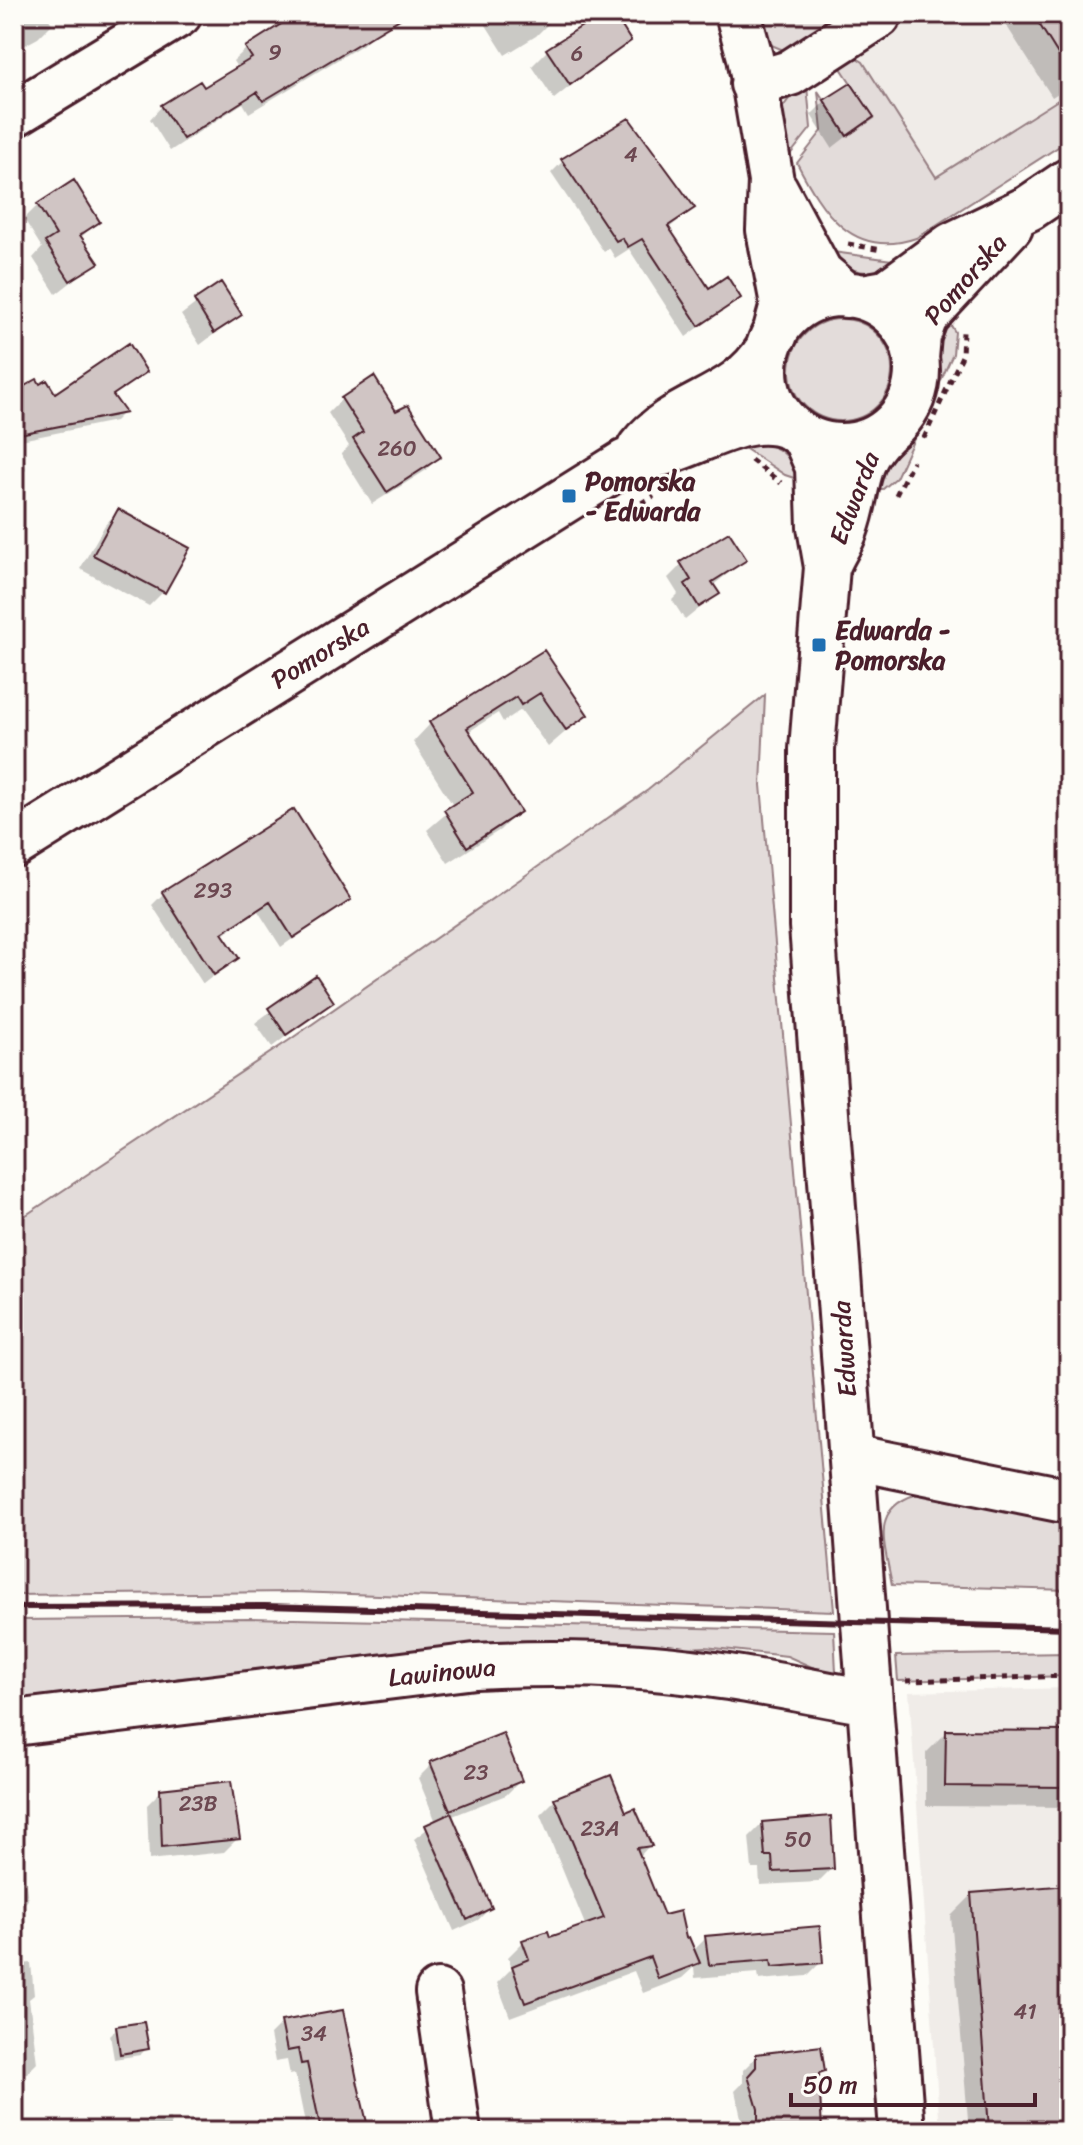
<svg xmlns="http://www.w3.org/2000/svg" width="1083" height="2145" viewBox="0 0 1083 2145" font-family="Sriracha,sans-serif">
  <rect width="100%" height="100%" fill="#fdfcf7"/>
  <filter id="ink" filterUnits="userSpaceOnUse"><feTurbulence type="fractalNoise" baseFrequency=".0125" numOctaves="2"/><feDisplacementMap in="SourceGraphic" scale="16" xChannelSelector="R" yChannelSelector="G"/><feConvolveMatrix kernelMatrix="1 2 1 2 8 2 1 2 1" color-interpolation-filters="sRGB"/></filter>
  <g filter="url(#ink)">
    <path fill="#f0ece8" d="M833,14H1069V93L936,178Z
      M1069,1688V2131H940L909,1692Z"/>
    <path fill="#e3dcda" stroke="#967e82" stroke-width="2" d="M754,14H825L824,26L788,52L769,44Z
      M857,58L863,62L936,177L1069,93V140L916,238C852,260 822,211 797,163L822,131L818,91L847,136L874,118L839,65Z
      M807,86L811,128L785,161L780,111L791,96Z
      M833,252L892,260L899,263C874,274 861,276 837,262Z
      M944,314L955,332L953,354L896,478L883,489H876L869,477L922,412Z
      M790 370a51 51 0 1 1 102 0a51 51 0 1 1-102 0Z
      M734,441C772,444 785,444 803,481L785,475Z
      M765,695L761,785L834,1611L294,1592L14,1595V1223L288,1041L648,790Z
      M925,1492L1069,1516V1590L892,1585C884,1540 868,1505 925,1492Z
      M250,1618L834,1631L836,1672L832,1676L787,1656L705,1647L179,1678L87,1703L14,1710V1620Z
      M1069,1653V1676L898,1681L896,1656Z"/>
    <path fill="#0003" d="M14,14H46L52,24L38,38L14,51Z
      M302,14H364L375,32L362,45L249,113L243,103L170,151L150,119L162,106L204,90L238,69L233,61L246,49Z
      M479,14H543L549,23L536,36L505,55Z
      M605,14H611L628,40L554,99L532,66L548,50Z
      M999,14H1069V86L1052,97Z
      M825,101L872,117L832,148L811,115Z
      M563,161L693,208L668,229L709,290L738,298L686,337L629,249L615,258L609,248L604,252L551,173Z
      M38,205L98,222L80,238L96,263L56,294L33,258L42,248L24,219Z
      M220,285L239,315L200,345L181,315Z
      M145,372L112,396L123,413L115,421L21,440L26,470L14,479V394L54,396Z
      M342,399L396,414L438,457L425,471L372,504L341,454L349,446L328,413Z
      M118,511L187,549L163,592L149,606L80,569L105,525Z
      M745,560L712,586L717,594L685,620L672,600L678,594L668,578L682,564Z
      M543,653L585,715L548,747L521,710L503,722L498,713L468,732L518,812L500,830L448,863L427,830L454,807L413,742L430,724Z
      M163,894L348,900L281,947L258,911L221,936L236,958L203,984L152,905Z
      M315,978L331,1002L272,1047L255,1023Z
      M947,1732L1069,1733V1807L926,1806V1753Z
      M432,1764L520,1781L506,1795L450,1817L490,1908L478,1920L454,1931L414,1839L436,1822L418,1778Z
      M161,1791L238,1838L224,1852L149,1860L147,1805Z
      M556,1799L625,1814L649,1846L639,1857L663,1918L693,1951L706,1938L821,1962L807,1976L759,1980L758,1973L695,1978L694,1967L682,1978L643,1993L634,1971L510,2017L497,1983L512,1968L508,1957L523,1942L549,1940L586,1927L540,1815Z
      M763,1823L832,1868L818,1882L760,1885L759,1869H752L749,1837Z
      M23,1864L28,1900L14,1914V1866Z
      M1069,1887V2131H969L951,1916L972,1895Z
      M31,1963L34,1995L29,1999L37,2063L27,2073L14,2074V1965Z
      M282,2023L347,2115L305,2123L295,2074L290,2075L287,2060L275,2062L270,2035Z
      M117,2028L147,2048L140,2055L114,2059L110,2035Z
      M757,2056L822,2070L817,2076L820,2131H744L735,2091L743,2083V2070Z
      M170,2119L172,2131H108L111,2128Z"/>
    <path fill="#d0c5c4" stroke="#4a1f2b" stroke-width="2" d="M297,14H408L263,101L257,92L183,139L161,105L200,81L204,87L252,58L245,47Z
      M601,14H614L631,41L570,85L546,49Z
      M1033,14H1069V72Z
      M851,83L874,117L847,136L824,100Z
      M629,118L695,208L668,226L709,288L727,276L741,298L699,326L642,239L628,247L622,238L616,241L561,159Z
      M74,180L100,222L80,235L99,263L70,281L45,242L56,235L37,204Z
      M221,282L242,315L214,333L194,300Z
      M129,343L147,372L113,395L126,413L14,435V392L37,379L40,384L47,380L55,393Z
      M374,376L396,411L408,405L441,457L387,492L353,439L363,432L341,398Z
      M118,509L190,548L165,593L93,555Z
      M729,532L747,560L712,582L720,594L699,607L685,584L691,580L680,562Z
      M544,650L588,715L566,730L540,693L521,705L516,697L467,728L521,812L467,847L444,810L473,792L429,722Z
      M294,809L351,900L293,938L270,902L222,933L239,958L214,975L162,892Z
      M316,975L334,1002L286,1035L268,1008Z
      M946,1730L1069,1731V1787L945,1786Z
      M503,1733L522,1781L450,1810L430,1762Z
      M611,1775L626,1812L635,1808L652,1846L637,1848L664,1915L680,1911L686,1938L689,1937L700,1963L658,1979L650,1957L525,2003L512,1966L529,1959L522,1940L548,1931L550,1937L604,1918L554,1798Z
      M231,1781L240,1839L162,1847L160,1789Z
      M451,1813L492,1908L467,1920L425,1825Z
      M831,1816L834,1869L773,1872L772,1856H765L762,1822Z
      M1069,1885V2131H995L989,2128L971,1893Z
      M820,1926L823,1963L772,1967L771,1960L709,1965L705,1936Z
      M343,2010L358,2085L369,2131H321L307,2063L301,2064L298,2049L287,2051L281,2021Z
      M144,2022L149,2049L120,2054L116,2026Z
      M821,2046L825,2071L819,2073L822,2131H758V2109L748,2076L756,2067V2054Z"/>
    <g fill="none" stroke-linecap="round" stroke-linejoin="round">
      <g stroke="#4a1f2b" stroke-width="50">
        <path id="minor" d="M738,14L750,57L771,181L769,230L783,304L775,334
          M753,84L790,73L878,16
          M14,114L179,14
          M775,189L820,273L846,295
          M765 370a76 76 0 1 1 152 0a76 76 0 1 1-152 0Z
          M863,297L886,293L952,245L1029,208L1069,181
          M916,358L918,336L925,317L1010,226
          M805,437L818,467L820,527L827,567L812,749V926L902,2131
          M640,448C677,401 735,403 768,349
          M828,565C833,552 841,542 845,530C860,491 851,464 885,432
          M14,845L626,462C640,457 655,456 669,451C708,439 749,410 790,427
          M852,1457L1069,1501
          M14,1723L475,1666C553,1662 630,1663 707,1674C762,1681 816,1693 870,1702
          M438,1992L458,2131"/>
      </g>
      <path stroke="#4a1f2b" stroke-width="5" stroke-dasharray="6 6" stroke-linecap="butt" d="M848,244L882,250
        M924,438L962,356L963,332
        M751,460L781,483
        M896,495L913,461
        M610,520L654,496
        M906,1681L1069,1676"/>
      <use href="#minor" stroke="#fdfcf7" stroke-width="44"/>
      <path stroke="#4a1f2b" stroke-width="6" d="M14,1607L265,1606L1069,1628"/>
    </g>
  </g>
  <g fill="#1f6fb2" stroke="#fdfcf7" stroke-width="3">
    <rect x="561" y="488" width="16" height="16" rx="4"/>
    <rect x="811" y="637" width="16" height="16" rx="4"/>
  </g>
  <g text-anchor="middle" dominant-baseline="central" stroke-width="6" stroke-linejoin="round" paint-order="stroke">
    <g font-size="22" fill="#6c4851">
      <text x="275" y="52">9</text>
      <text x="577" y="53">6</text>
      <text x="631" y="154">4</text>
      <text x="397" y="448">260</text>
      <text x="213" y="890">293</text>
      <text x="476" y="1772">23</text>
      <text x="198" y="1803">23B</text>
      <text x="600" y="1828">23A</text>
      <text x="798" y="1839">50</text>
      <text x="1025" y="2011">41</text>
      <text x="314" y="2033">34</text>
    </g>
    <g font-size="26" fill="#4a1f2b" stroke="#fdfcf7">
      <text transform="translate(965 279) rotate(-49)">Pomorska</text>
      <text transform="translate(854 498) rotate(-69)">Edwarda</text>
      <text transform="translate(320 653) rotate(-32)">Pomorska</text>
      <text transform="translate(844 1349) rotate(-94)">Edwarda</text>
      <text transform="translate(442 1672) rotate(-6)">Lawinowa</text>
    </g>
    <g font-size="26" font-weight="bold" fill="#4a1f2b" stroke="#fdfcf7" text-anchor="start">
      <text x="585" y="481">Pomorska<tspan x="585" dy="30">- Edwarda</tspan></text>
      <text x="835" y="630">Edwarda -<tspan x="835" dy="30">Pomorska</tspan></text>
    </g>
  </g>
  <rect width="1083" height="2145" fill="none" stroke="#fdfcf7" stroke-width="48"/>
  <rect x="24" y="24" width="1035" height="2097" fill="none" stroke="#4a1f2b" stroke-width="3" filter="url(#ink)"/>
  <path d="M791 2093v12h244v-12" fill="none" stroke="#4a1f2b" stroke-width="4"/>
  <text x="803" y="2093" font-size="24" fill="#4a1f2b" stroke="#fdfcf7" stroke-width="6" paint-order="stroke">50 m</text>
</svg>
